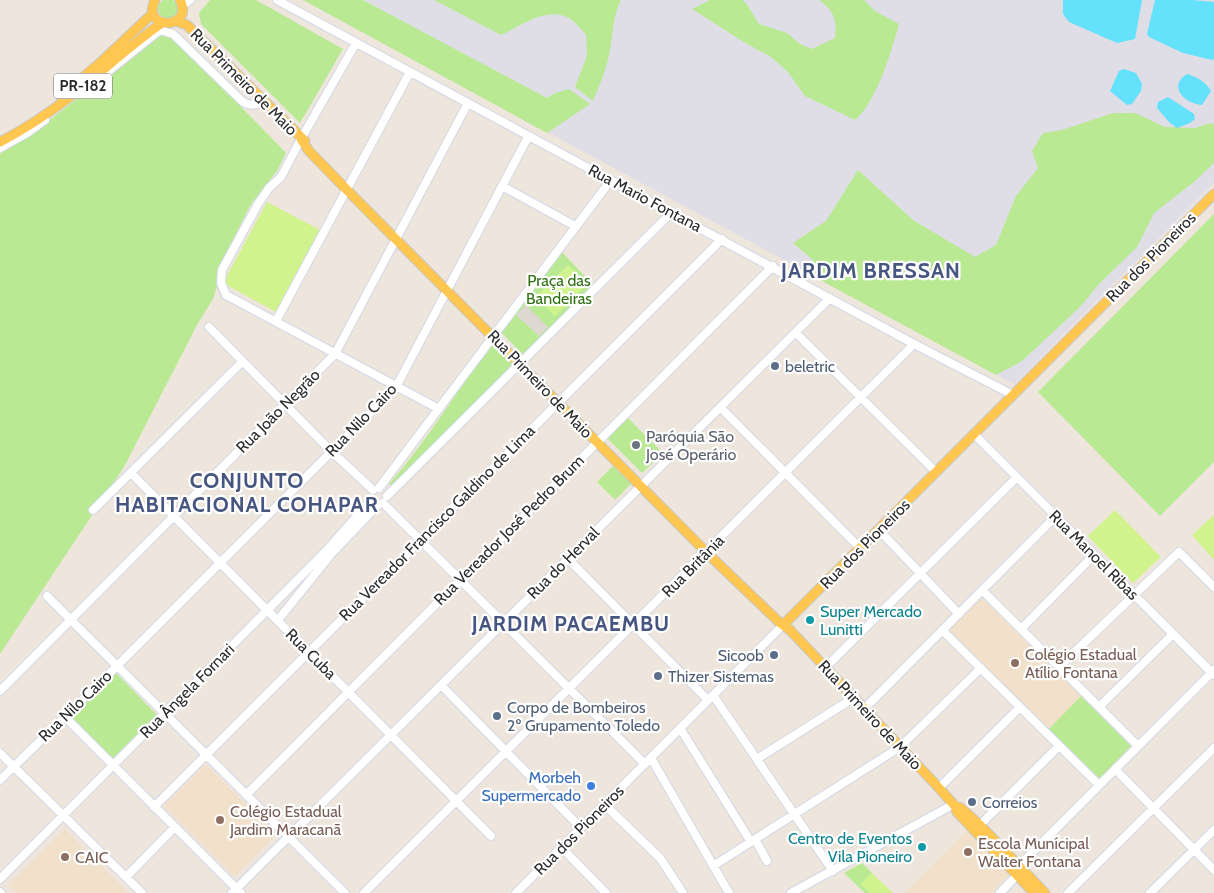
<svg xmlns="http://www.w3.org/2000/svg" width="1214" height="893" viewBox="0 0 1214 893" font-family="Cabin,sans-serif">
  <rect width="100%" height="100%" fill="#eee5dc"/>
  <path fill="#dfdde6" d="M303,0H1214V183L1014,384Z"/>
  <path fill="#f2e1ca" d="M982,598L1081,696L1049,729L949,630Z
    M206,764L277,835L235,877L164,806Z
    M65,829L129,893H16L8,885Z
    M968,830L1011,873L991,893H904Z"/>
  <path fill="#b9ea93" d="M158 9a10 10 0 1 1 20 0a10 10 0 1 1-20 0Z
    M210,0H256L343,49L300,123L201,24L199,13Z
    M303,0H363L547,98L555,93L569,89L590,104L547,133Z
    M434,0H621C612,17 613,37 609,55C606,71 599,86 593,101L575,87L587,56L586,35C582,30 577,24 572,20C548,4 522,26 501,35Z
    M710,0H742L746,3L759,24L787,33L800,44L812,49L835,38C837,19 834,11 819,0H864L875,11L899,24C892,50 876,103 855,120L805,96L788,72L771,57L742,41L692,9Z
    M160,34L167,35L181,45L286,153L277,171L251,204L217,271L218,283L213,299L198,323L124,467L0,654V154L42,126Z
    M1113,113H1135L1165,127L1195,128L1211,123L1214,124V163L1194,182L1154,213L1137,247L1099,284L1080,307L1022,361L996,375L807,273L814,261L793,243L826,221L858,170L913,220L975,257L996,245L1016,196L1038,168L1032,151L1043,133L1062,130Z
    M1214,214V462L1160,516L1038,392Z
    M561,251L593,285L523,355L501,332Z
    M492,344L514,365L394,488L389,484C428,440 457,390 492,344Z
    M627,417L663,453L642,473L607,438Z
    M613,466L631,484L615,500L597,482Z
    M116,673L157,715L112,759L71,717Z
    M1081,696L1131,746L1099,779L1049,729Z
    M862,863L872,873L861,884L870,893H865L844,873Z"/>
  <path fill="#d1f38d" d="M267,202L320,230L276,312L223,283Z
    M568,265L587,284L555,316L536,297Z
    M1115,510L1161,557L1133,583L1088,536Z
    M1214,515V560L1192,535Z
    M872,873L893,893H870L861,884Z"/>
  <path fill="#ded8d3" d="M526,305L548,327L539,336L516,315Z"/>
  <path fill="#64e1fb" d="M1063,0H1142L1135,39L1117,43L1069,22L1063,14Z
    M1155,0H1192L1214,2V59L1212,60L1183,53L1149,37L1147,34Z
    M1124,69L1136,73L1142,84L1141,91L1132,104L1127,105L1110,91L1119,71Z
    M1187,74C1197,77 1206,82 1211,91L1202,105C1185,104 1167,86 1187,74Z
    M1168,97L1194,114L1195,119L1190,123L1177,128L1169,122L1157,108L1158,102Z"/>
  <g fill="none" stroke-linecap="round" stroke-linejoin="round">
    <g stroke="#d1d7e5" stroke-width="10">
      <path id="minor" d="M277,0L914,344L1013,395
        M183,5L190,0
        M356,43L301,139L281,177L269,188L258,204L222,270L221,283L226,295L439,409
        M90,86L160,30L173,34L243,102C251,106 256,106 263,100
        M0,148L27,133L45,120
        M502,186L575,226
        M276,321L410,72
        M209,327L331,451L373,490
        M796,333L936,472
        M720,407L860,548
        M974,434L1214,675
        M131,473L491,836
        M379,488L611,180
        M387,496L672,212
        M383,503L645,764
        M93,510L242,362
        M879,530L959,614
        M568,559L708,700
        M982,590L1138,746
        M47,596L345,893
        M278,620L332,553L378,505
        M1021,629L1094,555
        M942,630L1099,785
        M826,667L1016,478
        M1059,667L1179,552L1214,587
        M441,685L581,828
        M0,691L335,354L468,103
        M713,695L833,871
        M1099,707L1173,634
        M865,708L1055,517
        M64,716L241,893
        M680,728L751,842
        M0,753L142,893
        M651,758L729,893
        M757,759L855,697
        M1115,769L1214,870
        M0,780L117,666L396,387L528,137
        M939,788L1020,707
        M246,795L773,266
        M604,804L660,858L683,893
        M154,807L722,239
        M976,829L1059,746
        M755,839L767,861
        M561,847L606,893
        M713,866L900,747L981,668
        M1016,869L1214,670
        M126,877L175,827
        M0,879L328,549L371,500
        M0,892L1,893
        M232,893L830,298
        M364,893L914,344
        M516,893L784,624
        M791,893L954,804
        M1000,893L1021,871
        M1068,893L1214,748
        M1150,893L1214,830"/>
    </g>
    <g stroke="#c8c8c8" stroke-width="11">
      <path id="major" d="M155,0C140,31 195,30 180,0
        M176,21L187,25L305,141
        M61,96L100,63L153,13
        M301,139L309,151L346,189L706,552L779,622L790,630L939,788L955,806L957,812L1034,893
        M0,142C25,129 49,113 71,96C102,72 130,45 162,23
        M784,624L1214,194
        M955,806L961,808L980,825L1045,893"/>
    </g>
    <use href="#minor" stroke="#fff" stroke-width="8"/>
    <use href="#major" stroke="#ffc650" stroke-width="9"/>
  </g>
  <g fill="#5c6f8a" stroke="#fff" stroke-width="2">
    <circle cx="775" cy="366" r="5"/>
    <circle cx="774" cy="655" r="5"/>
    <circle cx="658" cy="676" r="5"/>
    <circle cx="497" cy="716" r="5"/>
    <circle cx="972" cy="802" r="5"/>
  </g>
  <circle fill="#6b7280" stroke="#fff" stroke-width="2" cx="636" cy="445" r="5"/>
  <g fill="#0f9aa8" stroke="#fff" stroke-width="2">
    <circle cx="810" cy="620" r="5"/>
    <circle cx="922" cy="847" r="5"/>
  </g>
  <g fill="#8d6e63" stroke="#fff" stroke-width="2">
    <circle cx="1015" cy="663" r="5"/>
    <circle cx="220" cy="820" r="5"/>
    <circle cx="968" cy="852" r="5"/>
    <circle cx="65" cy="857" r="5"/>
  </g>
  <circle fill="#3f7fe0" stroke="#fff" stroke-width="2" cx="591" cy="786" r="5"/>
  <g text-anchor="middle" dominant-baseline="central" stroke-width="4.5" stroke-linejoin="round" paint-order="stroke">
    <rect fill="#fff" stroke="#6b6b6b" stroke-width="1" x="54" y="73.5" width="58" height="25" rx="4"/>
    <g font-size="15" font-weight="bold" fill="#2b2b2b">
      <text x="83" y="86">PR-182</text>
    </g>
    <g font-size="16" fill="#2b2b2b" stroke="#fff">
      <text transform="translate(244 82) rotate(45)">Rua Primeiro de Maio</text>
      <text transform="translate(645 198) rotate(28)">Rua Mario Fontana</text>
      <text transform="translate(1151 257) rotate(-45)">Rua dos Pioneiros</text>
      <text transform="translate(540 384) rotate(46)">Rua Primeiro de Maio</text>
      <text transform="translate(278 411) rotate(-45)">Rua João Negrão</text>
      <text transform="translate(361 420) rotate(-46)">Rua Nilo Cairo</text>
      <text transform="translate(437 523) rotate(-45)">Rua Vereador Francisco Galdino de Lima</text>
      <text transform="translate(509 530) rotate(-45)">Rua Vereador José Pedro Brum</text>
      <text transform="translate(865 544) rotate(-45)">Rua dos Pioneiros</text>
      <text transform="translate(1094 555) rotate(45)">Rua Manoel Ribas</text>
      <text transform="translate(563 563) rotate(-45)">Rua do Herval</text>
      <text transform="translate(693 566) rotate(-45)">Rua Britânia</text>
      <text transform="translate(311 654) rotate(45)">Rua Cuba</text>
      <text transform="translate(187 691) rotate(-45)">Rua Ângela Fornari</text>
      <text transform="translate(75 706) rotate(-44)">Rua Nilo Cairo</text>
      <text transform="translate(870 715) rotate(47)">Rua Primeiro de Maio</text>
      <text transform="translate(579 830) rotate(-45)">Rua dos Pioneiros</text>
    </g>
    <g font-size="16" fill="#2f7013" stroke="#fff">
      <text x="559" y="280">Praça das<tspan x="559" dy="18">Bandeiras</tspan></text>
    </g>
    <g font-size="16" fill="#4e5e75" stroke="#fff" text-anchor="start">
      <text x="785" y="366">beletric</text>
      <text x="764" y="655" text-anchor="end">Sicoob</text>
      <text x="668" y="676">Thizer Sistemas</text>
      <text x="507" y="707">Corpo de Bombeiros<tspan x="507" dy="18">2º Grupamento Toledo</tspan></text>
      <text x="982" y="802">Correios</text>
    </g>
    <g font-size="16" fill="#5b616d" stroke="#fff" text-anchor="start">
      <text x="646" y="436">Paróquia São<tspan x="646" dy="18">José Operário</tspan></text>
    </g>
    <g font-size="16" fill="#0d838f" stroke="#fff" text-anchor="start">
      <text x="820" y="611">Super Mercado<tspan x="820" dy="18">Lunitti</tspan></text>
      <text x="912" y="838" text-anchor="end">Centro de Eventos<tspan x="912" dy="18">Vila Pioneiro</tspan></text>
    </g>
    <g font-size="16" fill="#785e54" stroke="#fff" text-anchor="start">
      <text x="1025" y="654">Colégio Estadual<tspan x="1025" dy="18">Atílio Fontana</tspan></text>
      <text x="230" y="811">Colégio Estadual<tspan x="230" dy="18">Jardim Maracanã</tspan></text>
      <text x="978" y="843">Escola Munícipal<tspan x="978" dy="18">Walter Fontana</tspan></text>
      <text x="75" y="857">CAIC</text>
    </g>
    <g font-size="16" fill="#366cbe" stroke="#fff" text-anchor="end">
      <text x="581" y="777">Morbeh<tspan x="581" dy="18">Supermercado</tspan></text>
    </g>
    <g font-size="21" font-weight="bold" letter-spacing="1" fill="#465681" stroke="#fff">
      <text x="871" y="270">JARDIM BRESSAN</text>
      <text x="247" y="480">CONJUNTO<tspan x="247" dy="24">HABITACIONAL COHAPAR</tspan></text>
      <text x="571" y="623">JARDIM PACAEMBU</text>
    </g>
  </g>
</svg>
